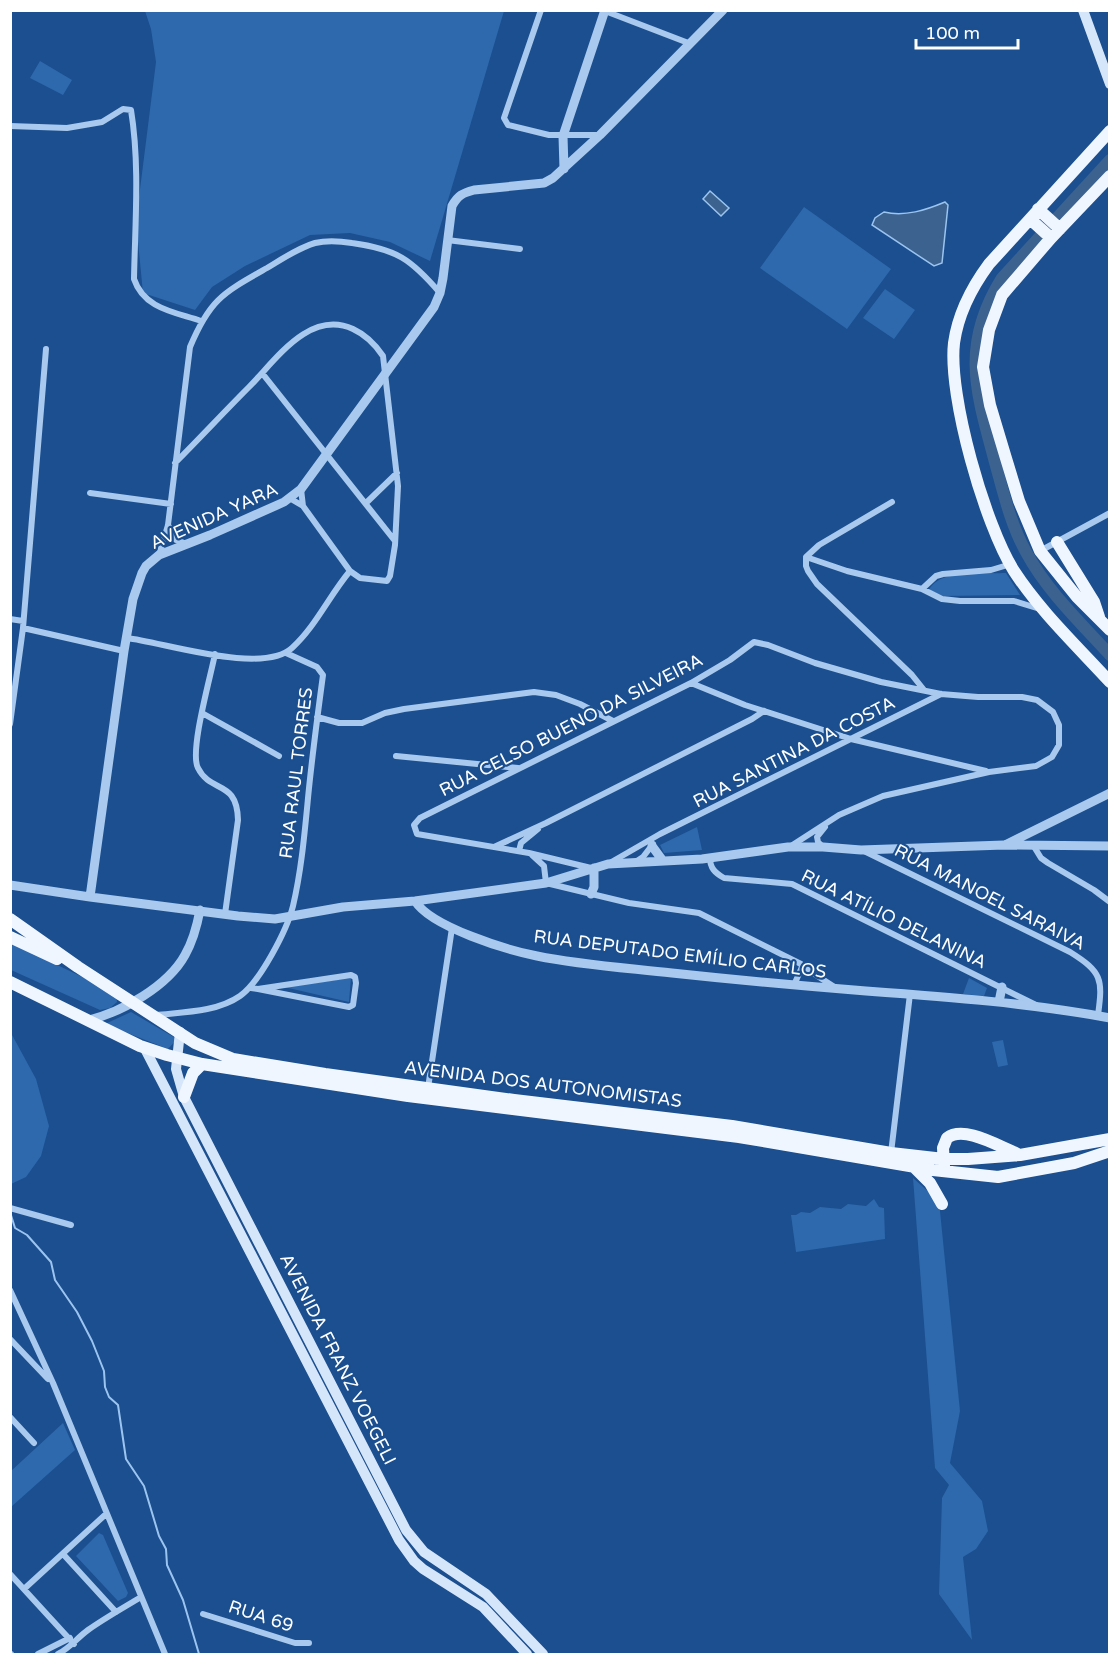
<svg xmlns="http://www.w3.org/2000/svg" width="1120" height="1665" viewBox="0 0 1120 1665" font-family="'Varela Round',sans-serif">
  <rect width="100%" height="100%" fill="#1b4f8f"/>
  <path fill="#2e69ad" d="M145,11H504L430,261L390,242L350,233L310,235L245,266L212,287L195,310L143,293L136,221L156,62L151,29Z
    M40,61L72,80L63,95L30,78Z
    M804,207L891,269L847,329L760,268Z
    M885,289L915,310L894,339L863,318Z
    M1006,573L1020,595L943,596L929,590C940,568 985,574 1006,573Z
    M697,827L702,850L664,853L660,845Z
    M11,943L116,993L117,1002L110,1008L100,1010L11,970Z
    M351,978L349,1002L284,987Z
    M969,978L987,988L984,996L963,994Z
    M131,1012L177,1039L168,1049L105,1024Z
    M11,1033L36,1079L49,1126L41,1156L26,1177L11,1184Z
    M1003,1040L1008,1065L998,1067L992,1042Z
    M913,1178L939,1201L960,1411L950,1463L982,1501L988,1531L976,1549L963,1557L972,1640L939,1594L942,1498L949,1485L935,1468Z
    M874,1199L879,1207L884,1208L885,1239L796,1252L791,1215H796L801,1212L810,1213L820,1207L841,1209L848,1204L866,1206Z
    M63,1423L75,1450L11,1507V1471Z
    M99,1533L103,1535L128,1593L126,1597L118,1601L76,1556Z"/>
  <path fill="#3c6290" stroke="#9cc4f0" stroke-width="1.5" d="M710,191L729,208L721,216L703,199Z
    M945,202L948,205L942,263L934,266L872,225L875,218L884,212C905,217 926,210 945,202Z"/>
  <g fill="none" stroke-linecap="round" stroke-linejoin="round">
    <path stroke="#9cc4f0" stroke-width="2" d="M10,1212L15,1228L27,1235L51,1262L55,1280L77,1312L92,1341L104,1371L105,1387L109,1397L118,1405L126,1459L144,1486L159,1536L166,1549L167,1565L183,1600L199,1654"/>
    <path stroke="#3c6290" stroke-width="12" d="M1110,160L1002,278C959,347 977,394 996,466C1004,495 1011,525 1026,552C1047,591 1080,622 1110,655"/>
    <path stroke="#a9c9ee" stroke-width="6" d="M541,10L504,118L508,125L549,135H600
      M605,11L691,44
      M10,126L67,128L102,122L123,109L131,110C140,165 135,224 134,279C144,309 175,312 201,321
      M447,240L520,249
      M262,373L395,541
      M175,463C200,438 224,412 249,387C275,361 309,309 353,329C366,335 375,344 383,356L398,486L395,545L390,576L387,581L360,578L350,571
      M301,489L303,506
      M90,493L171,504
      M892,502L819,545L806,557V566L808,571L817,584L912,675L924,690
      M366,503L397,473
      M168,525L176,540L187,544
      M1040,551L1110,513
      M159,555L168,525L190,347C210,299 223,293 267,268C282,259 298,248 315,243C327,240 340,241 352,243C396,249 411,259 440,293
      M806,557L847,571L922,589L942,599L960,601H1014L1040,609
      M922,589L936,576L943,574L991,570L1011,564
      M10,619L23,621
      M23,628L124,651
      M127,638C166,643 262,675 292,648C316,626 329,596 350,571L303,506L291,499
      M215,654C211,675 189,752 198,768C211,794 237,779 238,820L225,914
      M691,683L745,705L851,739L986,771
      M202,713L279,756
      M317,717L339,723H362L385,713L404,709L534,692L556,695L580,704L613,721
      M10,724L23,628L46,349
      M396,756L518,768
      M1033,845L1041,858L1048,863L1094,890L1110,902
      M494,847L546,823L752,719L764,711
      M823,847L818,842L817,837L825,827
      M519,851L521,843L538,829
      M864,851L1070,952C1102,972 1103,979 1098,1015
      M532,855L544,866L546,883L629,903L699,913L801,964L802,967L794,985
      M710,858C710,868 715,873 724,878L792,884L1036,1005
      M637,861L643,857L653,844
      M608,864L660,834L941,694
      M591,868L529,853L417,834L414,825L420,818L691,683L730,660L754,642L768,645L815,663L881,682L941,694L978,697H1022L1037,700L1053,712L1059,725V745L1052,757L1036,766L989,772L883,796L839,815L791,846
      M802,966L836,988
      M251,988L258,989L349,1007L353,1005L356,983L355,977L351,975L258,989
      M156,1015C184,1012 217,1012 240,996C260,982 287,930 293,906C302,868 305,828 309,788C313,750 318,712 323,675L317,667L286,653
      M428,1088L452,928
      M891,1153L910,994
      M10,1208L71,1225
      M10,1290L53,1383L165,1654
      M10,1339L48,1379
      M10,1417L34,1443
      M63,1554L116,1612
      M10,1574L74,1644
      M24,1589L106,1514
      M203,1614L295,1643H309
      M10,1654H11
      M38,1654L70,1638
      M58,1654C70,1648 77,1638 88,1630C105,1618 123,1608 141,1597"/>
    <path stroke="#a9c9ee" stroke-width="9" d="M564,169L563,136L605,10
      M1007,844L1110,793
      M652,846L663,861
      M10,885L90,897L238,916L275,919L343,907L415,901L546,883L608,864L702,859L788,847H823L861,850L1004,845L1110,846
      M591,894L594,887V868
      M90,897L124,651L133,599L142,573L146,566L159,555L210,535L284,502L301,489L434,307L440,293L443,278L452,206C458,195 463,193 474,190L544,183L553,178L600,135L723,10
      M415,901C431,927 507,950 537,956C581,965 628,968 672,973C737,980 802,986 866,991C948,997 1029,1003 1110,1018
      M999,1002L1002,987
      M89,1020C122,1012 168,986 185,955C193,941 197,926 200,910"/>
    <path stroke="#d6e6fa" stroke-width="10" d="M1083,10L1110,84
      M180,1032L176,1069L184,1097L406,1530L424,1552L486,1594L543,1654
      M144,1047L399,1540L414,1561L423,1569L483,1607L527,1654"/>
    <path stroke="#f0f6ff" stroke-width="12" d="M1110,131L989,264C972,287 958,314 954,343C948,396 985,525 1014,571C1040,611 1077,646 1110,682
      M1110,176L1051,238L1002,295L989,330L983,367L990,405L1005,455L1019,501L1040,551L1077,597L1110,630
      M1038,209L1060,229
      M1030,219L1051,238
      M1057,542L1094,602L1099,617
      M10,919L78,967L195,1043L233,1059L325,1074L514,1100L732,1126L891,1153L944,1159H968L1020,1155L1110,1139
      M10,937L57,959
      M10,982L140,1046L167,1055L202,1064L408,1096L739,1137L933,1170L998,1177L1074,1163L1110,1151
      M184,1097L193,1073L202,1064
      M944,1166L943,1148L947,1138C964,1125 998,1146 1016,1153
      M914,1167L930,1183L942,1204"/>
  </g>
  <g text-anchor="middle" dominant-baseline="central" stroke-width="4.5" stroke-linejoin="round" paint-order="stroke">
    <g font-size="18" fill="#fff" stroke="#1b4f8f">
      <text transform="translate(214 516) rotate(-24)">AVENIDA YARA</text>
      <text transform="translate(571 725) rotate(-27)">RUA CELSO BUENO DA SILVEIRA</text>
      <text transform="translate(794 752) rotate(-27)">RUA SANTINA DA COSTA</text>
      <text transform="translate(296 773) rotate(-83)">RUA RAUL TORRES</text>
      <text transform="translate(990 897) rotate(27)">RUA MANOEL SARAIVA</text>
      <text transform="translate(894 919) rotate(26)">RUA ATÍLIO DELANINA</text>
      <text transform="translate(680 954) rotate(7)">RUA DEPUTADO EMÍLIO CARLOS</text>
      <text transform="translate(543 1084) rotate(7)">AVENIDA DOS AUTONOMISTAS</text>
      <text transform="translate(338 1359) rotate(63)">AVENIDA FRANZ VOEGELI</text>
      <text transform="translate(261 1616) rotate(18)">RUA 69</text>
    </g>
  </g>
  <rect width="1120" height="1665" fill="none" stroke="#ffffff" stroke-width="24"/>
  <path d="M916 39v9h102v-9" fill="none" stroke="#ffffff" stroke-width="3"/>
  <text x="925" y="39" font-size="18" fill="#ffffff" stroke="#1b4f8f" stroke-width="4.5" paint-order="stroke">100 m</text>
</svg>
